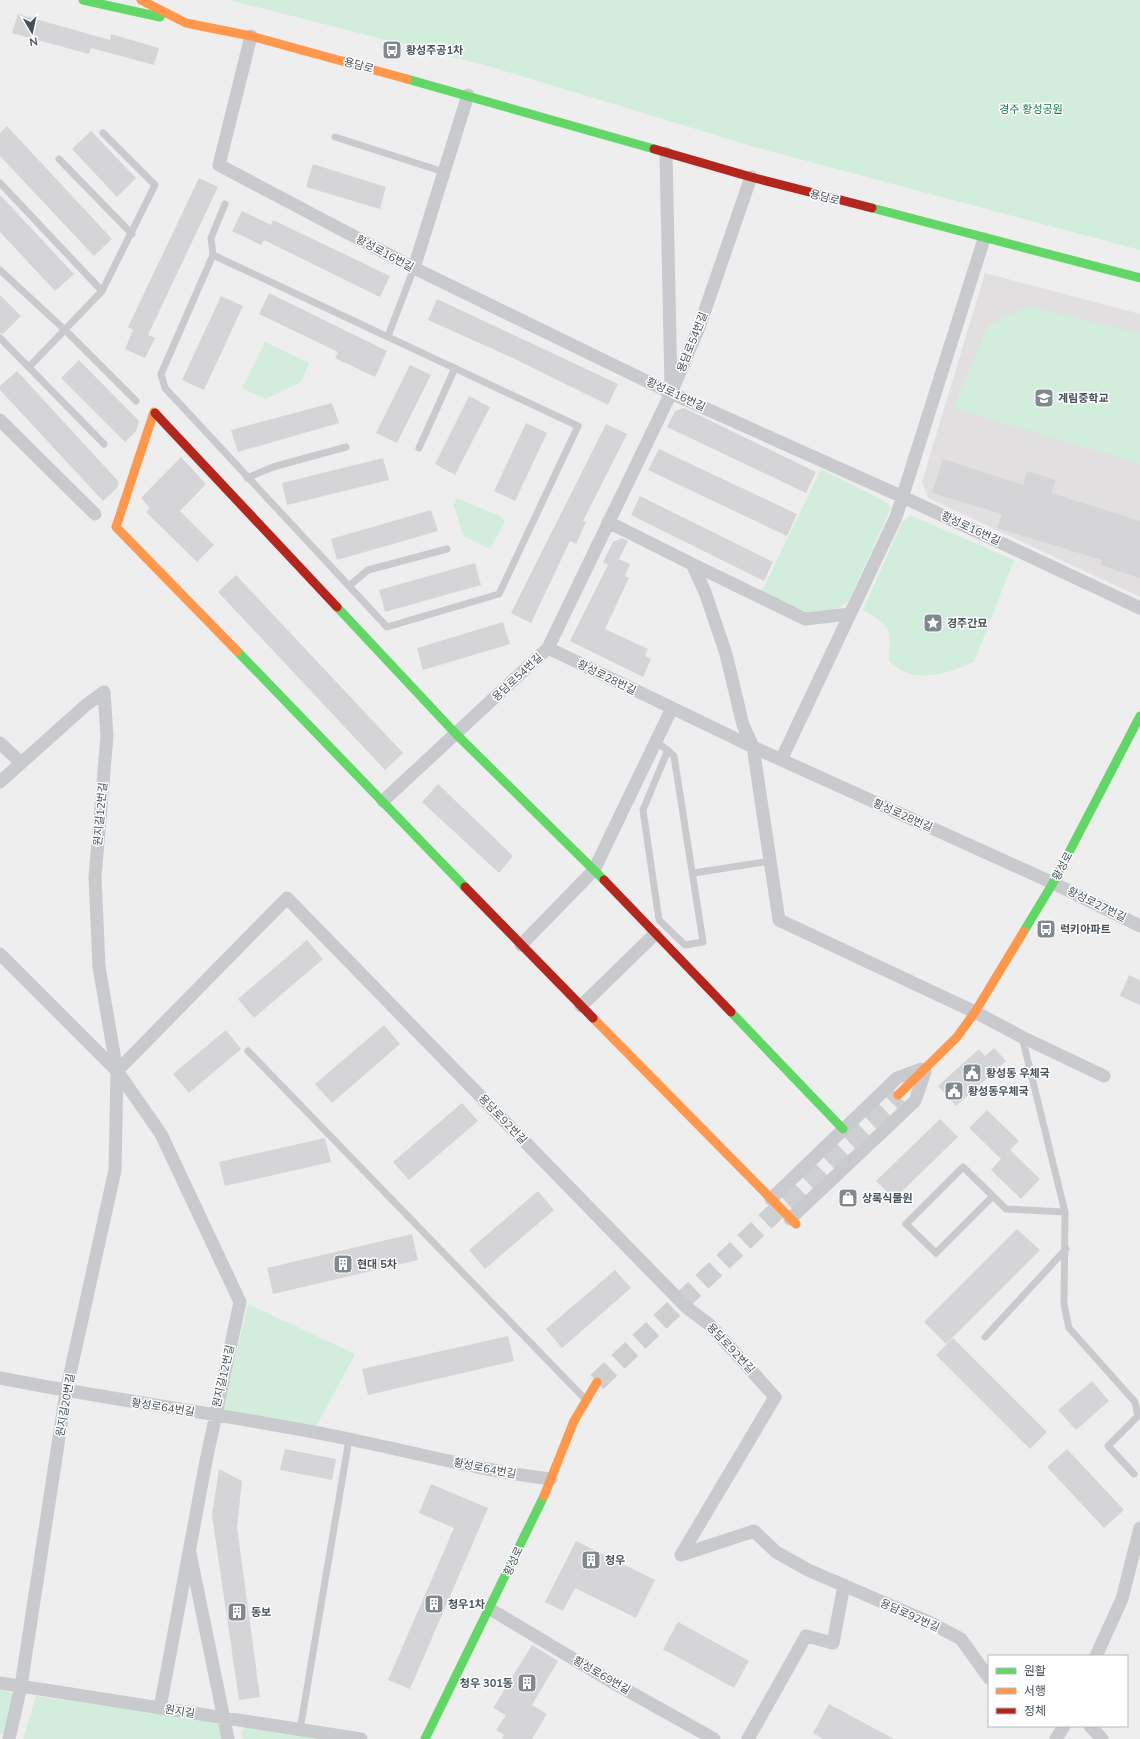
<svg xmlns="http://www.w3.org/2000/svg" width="1140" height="1739" viewBox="0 0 1140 1739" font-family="Mulish,'Noto Sans KR',sans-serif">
  <rect width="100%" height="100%" fill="#efeeee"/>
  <path fill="#e1dfe0" d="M985,273L1140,314V597L928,498L922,482Z"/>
  <path fill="#d3eddd" d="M229,0H1140V250L758,148L488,66Z
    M1028,306L1140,333V464L953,408L988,325Z
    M265,342L309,363L301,382L266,399L242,388Z
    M821,469L888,503L891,508L848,602L836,609L807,612L761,593Z
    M457,498L502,517L505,522L490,549L463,536L454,505Z
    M910,515L1014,560L974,662C946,674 913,686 889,661C891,627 892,627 863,610L902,522Z
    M248,1304L355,1354L315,1428L223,1410Z
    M0,1689L14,1694L6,1735L0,1734Z
    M36,1696L222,1722L224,1739H23Z
    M248,1725L332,1739H243L241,1732Z"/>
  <path fill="#d5d5d7" d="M18,14L110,40L111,34L159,48L154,65L91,48L89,54L12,33Z
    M7,126L112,239L94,256L0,156V133Z
    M91,131L136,178L117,197L72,149Z
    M313,164L386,187L380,209L306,187Z
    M199,178L218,187L148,335L155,338L145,358L125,349L133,330L128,327Z
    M0,195L74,274L55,291L0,232Z
    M242,211L271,225L273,220L390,276L380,297L264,240L261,245L232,231Z
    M269,293L387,351L375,377L335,358L338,352L259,314Z
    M0,295L21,316L3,334L0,333Z
    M221,296L243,306L204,390L182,380Z
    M437,299L618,384L608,405L517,360L428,320Z
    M79,360L139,421L136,431L125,442L61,378Z
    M410,365L431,375L397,443L376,433Z
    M17,371L119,482L117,488L103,501L0,390V386Z
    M469,396L490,407L455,475L435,464Z
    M332,403L339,423L238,452L231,430Z
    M684,408L816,472L806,493L667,427L675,411Z
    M526,423L547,433L515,501L494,491Z
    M606,424L627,434L583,521L586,522L576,544L570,541L531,623L511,613Z
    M659,449L797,514L787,536L648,470Z
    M181,457L206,484L180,511L214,545L197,562L146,512L150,508L141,498Z
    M383,458L389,480L287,505L282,483Z
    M943,459L1023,485L1027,471L1056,480L1051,493L1140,521V578L1100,565L1102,560L997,528L1002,514L932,493Z
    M640,496L773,562L764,581L631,515Z
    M431,510L438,531L337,560L331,539Z
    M622,538L628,541L619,559L630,564L625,576L629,578L605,629L648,649L645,656L651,659L643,677L570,641L608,565L603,562L613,542Z
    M475,563L481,585L385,612L379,590Z
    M236,575L403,753L385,770L218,592Z
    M503,622L510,644L423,670L417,648Z
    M438,784L513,856L499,873L422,802Z
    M307,940L323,959L254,1018L238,999Z
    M1129,975L1140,980V1005L1120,996Z
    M384,1025L400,1044L332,1103L315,1084Z
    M226,1030L241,1049L189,1093L173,1074Z
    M994,1048L1006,1061L956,1106L938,1086L979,1049L985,1056Z
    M462,1103L478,1121L409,1180L393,1162Z
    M987,1110L1019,1141L1010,1150L1040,1179L1021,1199L991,1170L1001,1159L969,1128Z
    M940,1119L958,1137L894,1199L876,1181Z
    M325,1138L331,1162L225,1186L219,1162Z
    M538,1191L554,1210L485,1269L469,1250Z
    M1017,1229L1040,1250L946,1344L924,1322Z
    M412,1234L418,1260L273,1294L267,1268Z
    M615,1270L631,1288L562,1348L546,1329Z
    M508,1336L514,1361L368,1395L362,1369Z
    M953,1338L1047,1432L1030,1449L936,1355Z
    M1092,1381L1109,1401L1076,1430L1058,1410Z
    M285,1449L336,1459L332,1480L280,1470Z
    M1067,1449L1124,1510L1104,1528L1047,1467Z
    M219,1469L242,1481L237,1527L260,1697L239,1700L212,1515Z
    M431,1484L488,1508L410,1689L388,1680L454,1528L419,1513Z
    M576,1541L655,1580L636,1618L575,1588L563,1611L545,1602Z
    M678,1622L749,1661L734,1688L663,1649Z
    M532,1645L558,1661L532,1705L547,1714L532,1739H502L504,1735L496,1730L506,1715L493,1708Z
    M829,1704L894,1739H823L813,1733Z"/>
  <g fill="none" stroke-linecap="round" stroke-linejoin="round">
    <path stroke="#cdcfd0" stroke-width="19" stroke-dasharray="19 10" stroke-linecap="butt" d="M597,1382L898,1095"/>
    <path stroke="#c8cacd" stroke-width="7" d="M335,137L444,172
      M59,159L132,234
      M0,183L102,291
      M213,255L578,426L499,594L387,627L165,388L161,374Z
      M213,255L211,238L225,204
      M0,270L65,330L136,401
      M388,336L414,268
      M0,338L104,444
      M30,366L102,291L155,185L103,133
      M419,448L455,368
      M247,478L273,467L346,447
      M349,586L368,570L447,549
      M656,741L674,756L703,942L685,945L659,920L643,810L668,750
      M694,873L770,861
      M1022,1037L1065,1212L1064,1304L1069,1328L1135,1402L1138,1416L1108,1446L1134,1474
      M248,1051L584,1398
      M992,1197L936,1253L906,1224L963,1167L1006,1209L1065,1212
      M985,1337L1066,1249
      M300,1730L349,1439"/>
    <path stroke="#c8cacd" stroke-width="13" d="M251,36L219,165L414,268L671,393L903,497L1140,608
      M666,153L671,387
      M414,268L468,95
      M0,420L95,514
      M608,522L692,564L705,592L726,654L743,725L753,747L779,920L975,1012L1022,1037L1104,1076
      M692,564L805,619L850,614
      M548,648L753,747L1053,883L1140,926
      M0,743L21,763
      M781,760L896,517L984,239
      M0,782L86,705L104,692L107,736L95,877L99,967L117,1071L115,1170L66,1392L21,1686L9,1739
      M383,801L548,648L671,393L700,325L751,177
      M521,945L594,870L672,708
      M0,954L117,1071L161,1134L240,1302L206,1461L160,1708
      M581,1006L655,934
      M117,1071L287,898L686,1307L710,1325L775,1397L681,1555L754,1531L776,1552L808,1570L929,1622L961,1639L989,1678
      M771,1199L897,1078L921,1069
      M790,1219L915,1101L925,1072
      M0,1378C116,1401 233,1415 349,1439C417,1453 483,1471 551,1479
      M190,1553L228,1739
      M490,1609L612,1682L714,1739
      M1096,1656L1122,1599L1140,1528
      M0,1683L361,1739
      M1090,1726L1102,1739
      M748,1739L806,1636L833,1643L844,1585
      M1056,1739L1064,1726"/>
    <path stroke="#63d668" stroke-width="9" d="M83,0L160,17
      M407,79L654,149
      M872,208L1140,278
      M337,607L456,734L604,880
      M237,651L465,887
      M1024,931L1053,883L1140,716
      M731,1012L843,1129
      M425,1739L544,1496"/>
    <path stroke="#ff974d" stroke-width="9" d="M141,0L186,23L251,36L407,79
      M155,413L154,412L116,527L237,651
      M593,1018L796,1224
      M898,1095L957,1037L975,1012L1024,931
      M544,1496L574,1421L597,1382"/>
    <path stroke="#b3261e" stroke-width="9" d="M654,149L751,177L872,208
      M155,413L337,607
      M604,880L731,1012
      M465,887L593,1018"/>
  </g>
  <defs>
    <g id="bus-square" transform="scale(1)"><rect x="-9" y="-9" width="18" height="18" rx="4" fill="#81888e" stroke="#fff"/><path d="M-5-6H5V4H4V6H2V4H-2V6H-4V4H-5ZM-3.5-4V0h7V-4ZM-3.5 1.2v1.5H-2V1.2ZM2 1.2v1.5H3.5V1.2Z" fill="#fff"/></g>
    <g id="school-square" transform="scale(1)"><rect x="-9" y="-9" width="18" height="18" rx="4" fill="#81888e" stroke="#fff"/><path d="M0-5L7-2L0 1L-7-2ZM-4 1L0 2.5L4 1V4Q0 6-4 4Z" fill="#fff"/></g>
    <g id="sight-square" transform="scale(1)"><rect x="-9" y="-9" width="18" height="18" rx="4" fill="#81888e" stroke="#fff"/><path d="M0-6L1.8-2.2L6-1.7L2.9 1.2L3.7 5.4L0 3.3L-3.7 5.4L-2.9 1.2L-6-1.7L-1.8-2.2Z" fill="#fff"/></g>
    <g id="civic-square" transform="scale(1)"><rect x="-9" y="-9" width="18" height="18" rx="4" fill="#81888e" stroke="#fff"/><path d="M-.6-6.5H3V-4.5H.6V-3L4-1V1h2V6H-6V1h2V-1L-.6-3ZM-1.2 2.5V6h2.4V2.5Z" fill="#fff"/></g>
    <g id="shop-square" transform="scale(1)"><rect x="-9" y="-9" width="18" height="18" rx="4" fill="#81888e" stroke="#fff"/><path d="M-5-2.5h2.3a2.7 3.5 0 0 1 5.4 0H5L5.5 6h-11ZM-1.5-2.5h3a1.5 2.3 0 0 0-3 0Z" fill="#fff"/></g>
    <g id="building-square" transform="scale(1)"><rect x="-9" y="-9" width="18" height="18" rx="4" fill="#81888e" stroke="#fff"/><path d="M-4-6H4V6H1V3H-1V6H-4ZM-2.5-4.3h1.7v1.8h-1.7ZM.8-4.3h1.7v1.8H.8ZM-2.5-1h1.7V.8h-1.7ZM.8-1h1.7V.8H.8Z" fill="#fff"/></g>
  </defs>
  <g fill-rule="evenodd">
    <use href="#bus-square" x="392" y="50"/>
    <use href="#school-square" x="1044" y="398"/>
    <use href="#sight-square" x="933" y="623"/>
    <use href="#bus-square" x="1046" y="929"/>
    <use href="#civic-square" x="972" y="1073"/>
    <use href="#civic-square" x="954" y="1091"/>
    <use href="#shop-square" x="848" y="1198"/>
    <use href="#building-square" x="343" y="1264"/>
    <use href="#building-square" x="591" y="1560"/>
    <use href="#building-square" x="434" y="1604"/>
    <use href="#building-square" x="237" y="1612"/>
    <use href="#building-square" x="527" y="1683"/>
  </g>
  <g text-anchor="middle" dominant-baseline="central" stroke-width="3" stroke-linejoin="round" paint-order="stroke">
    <g font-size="11" font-weight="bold" fill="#46515a" stroke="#fff" text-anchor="start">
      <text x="406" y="50">황성주공1차</text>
      <text x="1058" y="398">계림중학교</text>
      <text x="947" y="623">경주간묘</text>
      <text x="1060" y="929">럭키아파트</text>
      <text x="986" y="1073">황성동 우체국</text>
      <text x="968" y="1091">황성동우체국</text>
      <text x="862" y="1198">상록식물원</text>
      <text x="357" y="1264">현대 5차</text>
      <text x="605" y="1560">청우</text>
      <text x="448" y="1604">청우1차</text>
      <text x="251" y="1612">동보</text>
      <text x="513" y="1683" text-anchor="end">청우 301동</text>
    </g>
    <g font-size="11" fill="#46515a" stroke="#fff">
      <text transform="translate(359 65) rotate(15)">용담로</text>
      <text transform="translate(825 197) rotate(15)">용담로</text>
      <text transform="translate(385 253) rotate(28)">황성로16번길</text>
      <text transform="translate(692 342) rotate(-68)">용담로54번길</text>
      <text transform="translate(676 394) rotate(25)">황성로16번길</text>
      <text transform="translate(971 528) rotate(25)">황성로16번길</text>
      <text transform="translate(517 677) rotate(-43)">용담로54번길</text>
      <text transform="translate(607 677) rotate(26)">황성로28번길</text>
      <text transform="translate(100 814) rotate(-85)">원지길12번길</text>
      <text transform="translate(903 815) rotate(24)">황성로28번길</text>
      <text transform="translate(1062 866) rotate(-62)">황성로</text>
      <text transform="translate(1097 904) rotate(26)">황성로27번길</text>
      <text transform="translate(503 1119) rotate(46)">용담로92번길</text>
      <text transform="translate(731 1348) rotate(47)">용담로92번길</text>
      <text transform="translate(223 1376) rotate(-77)">원지길12번길</text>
      <text transform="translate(65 1405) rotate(-80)">원지길20번길</text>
      <text transform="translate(163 1407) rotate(9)">황성로64번길</text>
      <text transform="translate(485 1468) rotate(11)">황성로64번길</text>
      <text transform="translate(513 1561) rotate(-65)">황성로</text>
      <text transform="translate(910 1615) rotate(24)">용담로92번길</text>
      <text transform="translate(602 1675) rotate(30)">황성로69번길</text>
      <text transform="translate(180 1711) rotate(9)">원지길</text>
    </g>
    <g font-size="11" fill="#197a48" stroke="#fff">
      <text x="1031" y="109">경주 황성공원</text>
    </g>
  </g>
  <rect x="988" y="1655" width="140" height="72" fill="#ffffff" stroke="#b5b9bd"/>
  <rect x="996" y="1668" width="20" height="6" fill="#63d668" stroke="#b5b9bd"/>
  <text x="1024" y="1675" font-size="12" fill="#46515a">원활</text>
  <rect x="996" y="1688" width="20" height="6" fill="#ff974d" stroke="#b5b9bd"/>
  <text x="1024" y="1695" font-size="12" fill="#46515a">서행</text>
  <rect x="996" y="1708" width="20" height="6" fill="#b3261e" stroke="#b5b9bd"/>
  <text x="1024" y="1715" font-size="12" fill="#46515a">정체</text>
  <g transform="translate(32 32) rotate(171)" stroke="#ffffff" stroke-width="3" paint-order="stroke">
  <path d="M0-3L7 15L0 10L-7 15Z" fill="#46515a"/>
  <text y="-6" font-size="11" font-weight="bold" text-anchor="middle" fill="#46515a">N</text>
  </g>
</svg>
